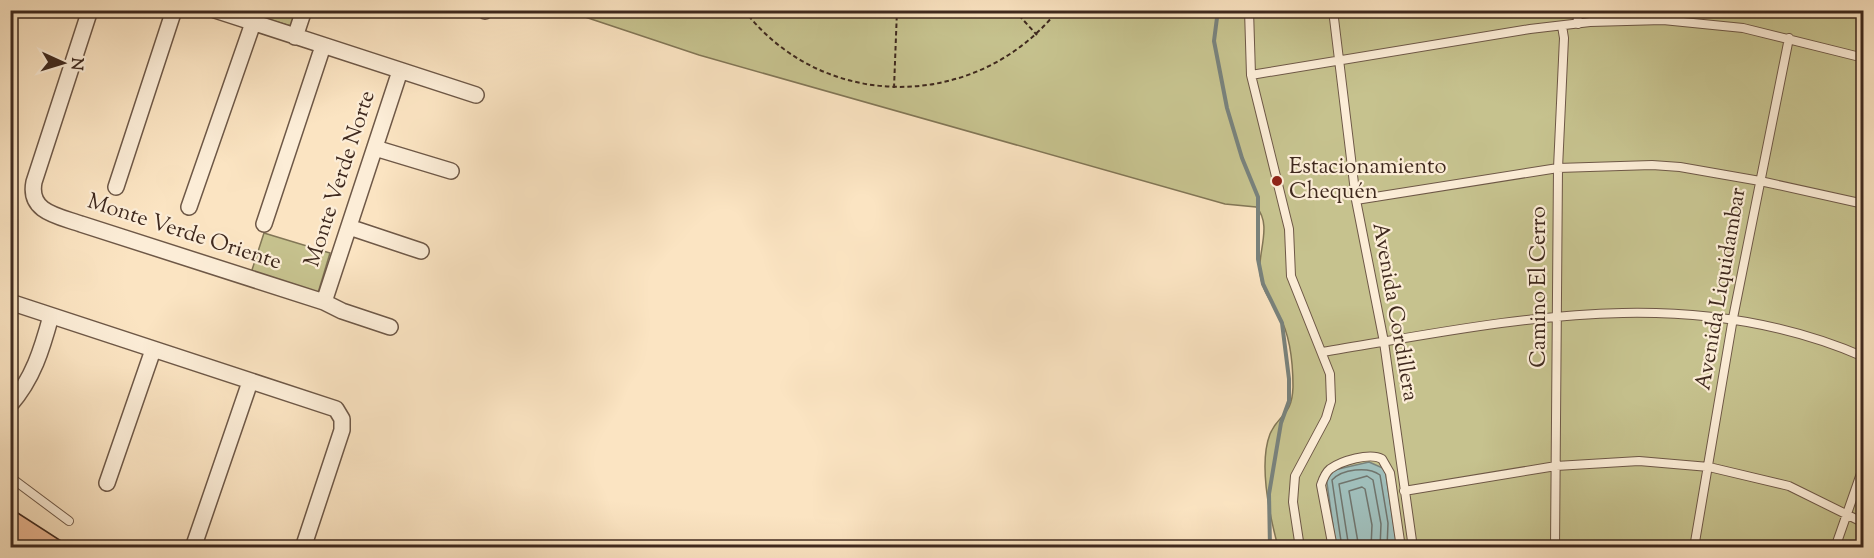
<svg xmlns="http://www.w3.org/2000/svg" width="1874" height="558" viewBox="0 0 1874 558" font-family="'Sorts Mill Goudy',serif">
  <defs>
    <filter id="shadow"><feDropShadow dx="3.5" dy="5.5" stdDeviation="1.5" flood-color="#0004"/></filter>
  </defs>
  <rect width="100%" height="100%" fill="#fbe4c2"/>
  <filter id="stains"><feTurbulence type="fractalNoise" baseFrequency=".00333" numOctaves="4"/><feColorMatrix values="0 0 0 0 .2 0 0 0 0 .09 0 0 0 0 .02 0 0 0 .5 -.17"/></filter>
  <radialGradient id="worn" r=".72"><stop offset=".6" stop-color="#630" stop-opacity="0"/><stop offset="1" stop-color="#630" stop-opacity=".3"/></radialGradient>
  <path fill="#c6c28e" stroke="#827656" stroke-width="1.5" d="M240,11H296L291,26Z
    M567,11H1863V547H1278C1270,517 1258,465 1270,434C1279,413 1292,417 1293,387C1293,364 1290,335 1279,315C1271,301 1262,290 1260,274C1257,254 1273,224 1256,207L1225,204L699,55Z
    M264,233L330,253L318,293L251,273Z"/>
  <path fill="#a0beba" stroke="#79827c" stroke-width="1.5" d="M1369,462L1385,469L1396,540L1392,548L1336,547L1326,476L1334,470Z"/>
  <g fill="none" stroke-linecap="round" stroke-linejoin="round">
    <path stroke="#70746c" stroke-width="1.5" d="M1342,548L1332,480C1342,469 1368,466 1380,475L1388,523L1387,548
      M1349,548L1339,484L1367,476L1373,480L1381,524L1380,548
      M1359,548L1349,491L1362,487L1365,489L1372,525L1371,548"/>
    <path stroke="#79827c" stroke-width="4" d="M1218,10L1214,41L1227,108L1242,158L1258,197V259L1263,284L1282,323L1289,379V401L1281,423L1269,494L1270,548"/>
  </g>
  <path fill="#ecb893" stroke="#3f291e" stroke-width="1.5" filter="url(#shadow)" d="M10,508L72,548H16L10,544Z"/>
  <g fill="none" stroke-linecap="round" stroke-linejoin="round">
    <g stroke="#6e5847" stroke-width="10">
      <path id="service" d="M1249,10L1251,75L1289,229L1291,276L1330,374L1331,401L1326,418L1295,476L1293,502L1300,548
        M1333,10L1356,200L1384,342L1413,548
        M1577,10L1578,24
        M1251,75L1530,29L1590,22L1663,20L1743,28L1864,58
        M1356,200L1558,168L1652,165L1680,167L1760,181L1864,204
        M1322,352C1506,322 1685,279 1864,357
        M10,477L69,521
        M1404,491L1556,466L1639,461L1709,467L1789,486L1864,523
        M1333,548L1321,485C1323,479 1325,473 1330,469C1341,461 1370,452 1382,459L1390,473L1401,548
        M1555,548L1558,168L1564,38L1562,26
        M1694,548L1733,318L1789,38
        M1835,548L1864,465"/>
    </g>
    <g stroke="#6e5847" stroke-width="18">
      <path id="minor" d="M90,10L34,182C28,212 58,216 81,224L324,302L342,311L390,327
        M215,10L476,95
        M485,10V11
        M295,37L304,10
        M375,148L451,171
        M116,187L174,10
        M189,207L253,23
        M264,224L323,46
        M349,227L421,251
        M10,302L336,409L342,419V430L303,548
        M324,302L400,71
        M10,405C33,379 42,349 51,316
        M107,483L153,350
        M193,548L250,382"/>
    </g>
    <path stroke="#3f291e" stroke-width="2" stroke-dasharray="4.5 3" stroke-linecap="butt" d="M744,10C824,114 978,111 1058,10
      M1014,10L1037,35
      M894,88L897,10"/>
    <use href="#service" stroke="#fcedd7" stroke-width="8"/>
    <use href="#minor" stroke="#fcedd7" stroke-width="15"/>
  </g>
  <circle fill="#8f2418" stroke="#fcedd7" stroke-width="2" cx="1277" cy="181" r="6"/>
  <g text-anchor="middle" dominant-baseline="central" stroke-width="4.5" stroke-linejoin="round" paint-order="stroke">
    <g font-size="22" fill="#3f291e" stroke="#fcedd7" text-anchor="start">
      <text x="1289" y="168">Estacionamiento<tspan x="1289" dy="25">Chequén</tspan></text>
    </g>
    <g font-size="22" fill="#3f291e" stroke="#fcedd7">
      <text transform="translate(341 179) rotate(-72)">Monte Verde Norte</text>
      <text transform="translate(184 233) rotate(18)">Monte Verde Oriente</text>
      <text transform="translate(1540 287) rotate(-90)">Camino El Cerro</text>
      <text transform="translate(1722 289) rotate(-80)">Avenida Liquidambar</text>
      <text transform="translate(1394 312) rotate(80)">Avenida Cordillera</text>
    </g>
  </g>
  <rect width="1874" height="558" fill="none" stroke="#fbe4c2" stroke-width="36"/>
  <rect x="12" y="12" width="1850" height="534" fill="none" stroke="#3f291e" stroke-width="3"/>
  <rect x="18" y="18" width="1838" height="522" fill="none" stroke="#3f291e" stroke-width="1.5"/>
  <g transform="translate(63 63) rotate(94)" stroke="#fcedd7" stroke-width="4.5" paint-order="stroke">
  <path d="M0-4.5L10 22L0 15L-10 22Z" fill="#3f291e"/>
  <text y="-9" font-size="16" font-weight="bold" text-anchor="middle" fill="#3f291e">N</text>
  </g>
  <rect width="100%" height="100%" filter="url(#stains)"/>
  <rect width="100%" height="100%" fill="url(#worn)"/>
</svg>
